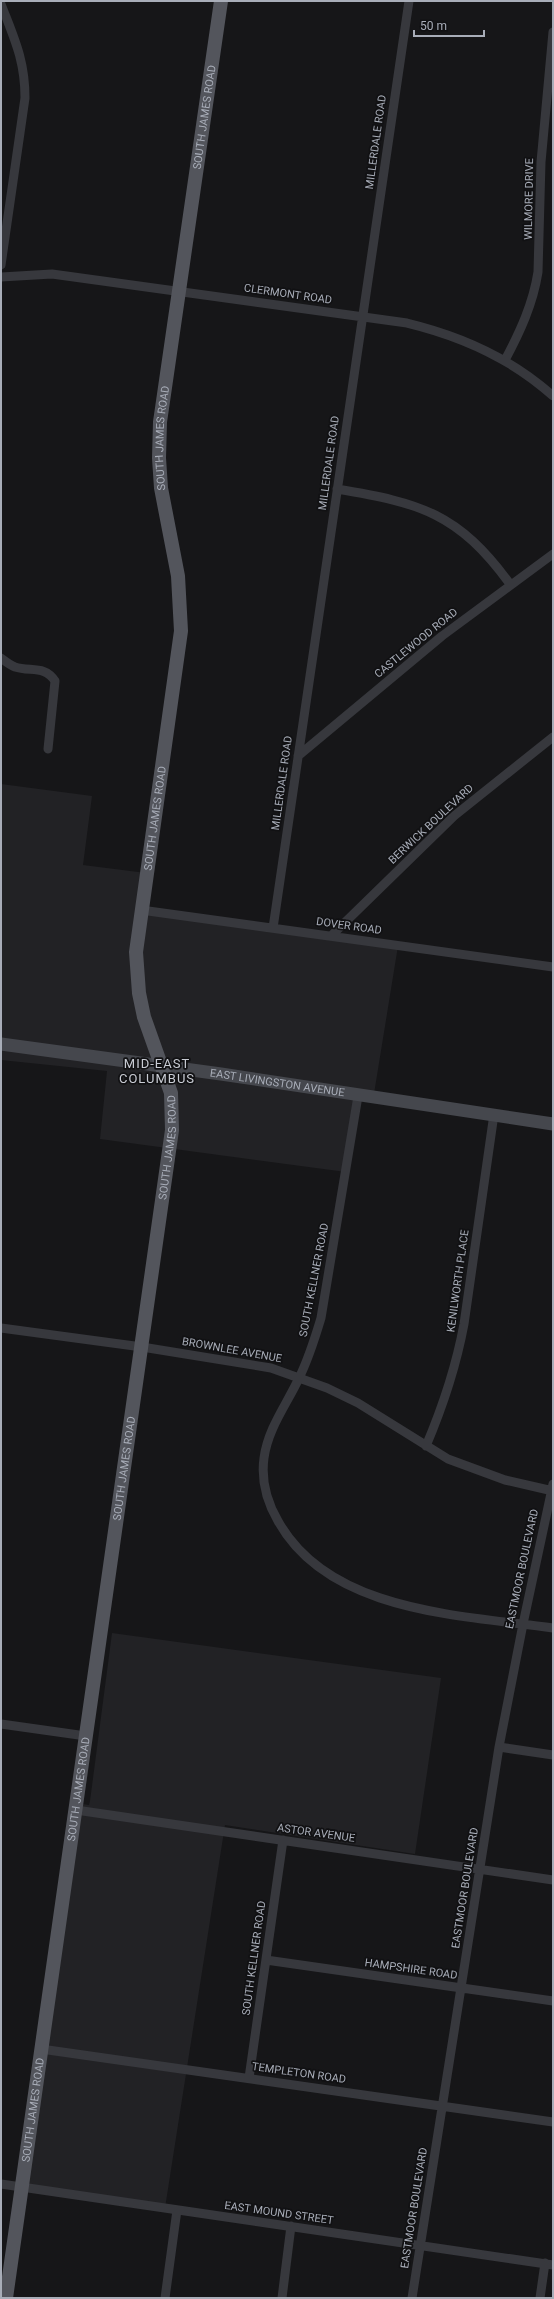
<svg xmlns="http://www.w3.org/2000/svg" width="554" height="2299" viewBox="0 0 554 2299" font-family="Roboto,sans-serif">
  <rect width="100%" height="100%" fill="#161618"/>
  <path fill="#222225" d="M1,784L92,796L83,865L146,873L141,912L398,946L373,1100L358,1097L346,1172L100,1139L107,1071L1,1060Z
    M112,1633L441,1678L415,1854L225,1825L165,2208L22,2187L76,1803L89,1805L90,1801Z"/>
  <g fill="none" stroke-linecap="round" stroke-linejoin="round">
    <path stroke="#37383d" stroke-width="9" d="M1,4C14,38 25,60 25,98L1,265
      M1,277L52,274L407,323C461,336 511,358 553,396
      M505,360C520,332 533,304 538,272L541,162L553,32
      M337,489C421,503 458,513 510,584
      M1,658C5,661 10,665 15,667C30,672 45,665 55,681L48,749
      M298,756L442,636L553,554
      M141,910L553,967
      M273,928L409,1
      M331,936L454,816L553,737
      M358,1096L321,1318C315,1338 309,1358 299,1378C287,1404 268,1428 264,1458C261,1480 267,1502 278,1521C329,1613 462,1615 553,1628
      M1,1328L142,1347L271,1368L327,1388L358,1403L448,1459L505,1480L553,1491
      M426,1446C443,1406 456,1367 464,1324L494,1114
      M1,1724L86,1736
      M499,1747L553,1755
      M76,1810L553,1880
      M266,1960L553,2001
      M41,2049L553,2122
      M249,2078L283,1840
      M1,2184L553,2265
      M165,2298L177,2210
      M282,2298L291,2226
      M412,2298L499,1747L523,1624L553,1484
      M540,2298L545,2263"/>
    <path stroke="#45474d" stroke-width="13" id="s1" d="M1,1044L221,1074L553,1124"/>
    <path stroke="#53555c" stroke-width="14" id="s2" d="M6,2298L172,1130L171,1093L144,1017L139,993L136,952L181,631L178,576L161,488L159,458L160,422L221,1"/>
  </g>
  <g text-anchor="middle" dominant-baseline="central" stroke-width="3.5" stroke-linejoin="round" paint-order="stroke">
    <g font-size="11" fill="#a8adb8" stroke="#111113">
      <text stroke="none"><textPath href="#s2" startOffset="2206">SOUTH JAMES ROAD</textPath></text>
      <text transform="translate(376 142) rotate(-82)">MILLERDALE ROAD</text>
      <text transform="translate(529 199) rotate(-89)">WILMORE DRIVE</text>
      <text transform="translate(288 294) rotate(8)">CLERMONT ROAD</text>
      <text stroke="none"><textPath href="#s2" startOffset="1882">SOUTH JAMES ROAD</textPath></text>
      <text transform="translate(329 463) rotate(-82)">MILLERDALE ROAD</text>
      <text transform="translate(416 643) rotate(-39)">CASTLEWOOD ROAD</text>
      <text transform="translate(282 783) rotate(-82)">MILLERDALE ROAD</text>
      <text stroke="none"><textPath href="#s2" startOffset="1498">SOUTH JAMES ROAD</textPath></text>
      <text transform="translate(431 824) rotate(-43)">BERWICK BOULEVARD</text>
      <text transform="translate(349 926) rotate(8)">DOVER ROAD</text>
      <text stroke="none"><textPath href="#s1" startOffset="279">EAST LIVINGSTON AVENUE</textPath></text>
      <text stroke="none"><textPath href="#s2" startOffset="1162">SOUTH JAMES ROAD</textPath></text>
      <text transform="translate(314 1280) rotate(-79)">SOUTH KELLNER ROAD</text>
      <text transform="translate(458 1281) rotate(-82)">KENILWORTH PLACE</text>
      <text transform="translate(232 1350) rotate(10)">BROWNLEE AVENUE</text>
      <text stroke="none"><textPath href="#s2" startOffset="838">SOUTH JAMES ROAD</textPath></text>
      <text transform="translate(522 1569) rotate(-78)">EASTMOOR BOULEVARD</text>
      <text stroke="none"><textPath href="#s2" startOffset="514">SOUTH JAMES ROAD</textPath></text>
      <text transform="translate(316 1833) rotate(8)">ASTOR AVENUE</text>
      <text transform="translate(465 1888) rotate(-81)">EASTMOOR BOULEVARD</text>
      <text transform="translate(254 1958) rotate(-82)">SOUTH KELLNER ROAD</text>
      <text transform="translate(411 1969) rotate(8)">HAMPSHIRE ROAD</text>
      <text transform="translate(299 2073) rotate(8)">TEMPLETON ROAD</text>
      <text stroke="none"><textPath href="#s2" startOffset="190">SOUTH JAMES ROAD</textPath></text>
      <text transform="translate(414 2208) rotate(-81)">EASTMOOR BOULEVARD</text>
      <text transform="translate(279 2213) rotate(8)">EAST MOUND STREET</text>
    </g>
    <g font-size="13" letter-spacing="1" fill="#c9ccd4" stroke="#111113">
      <text x="157" y="1063">MID-EAST<tspan x="157" dy="15">COLUMBUS</tspan></text>
    </g>
  </g>
  <rect width="554" height="2299" fill="none" stroke="#a8adb8" stroke-width="4"/>
  <path d="M414 30v6h70v-6" fill="none" stroke="#a8adb8" stroke-width="2"/>
  <text x="420" y="30" font-size="12" fill="#a8adb8" stroke="#111113" stroke-width="3" paint-order="stroke">50 m</text>
</svg>
